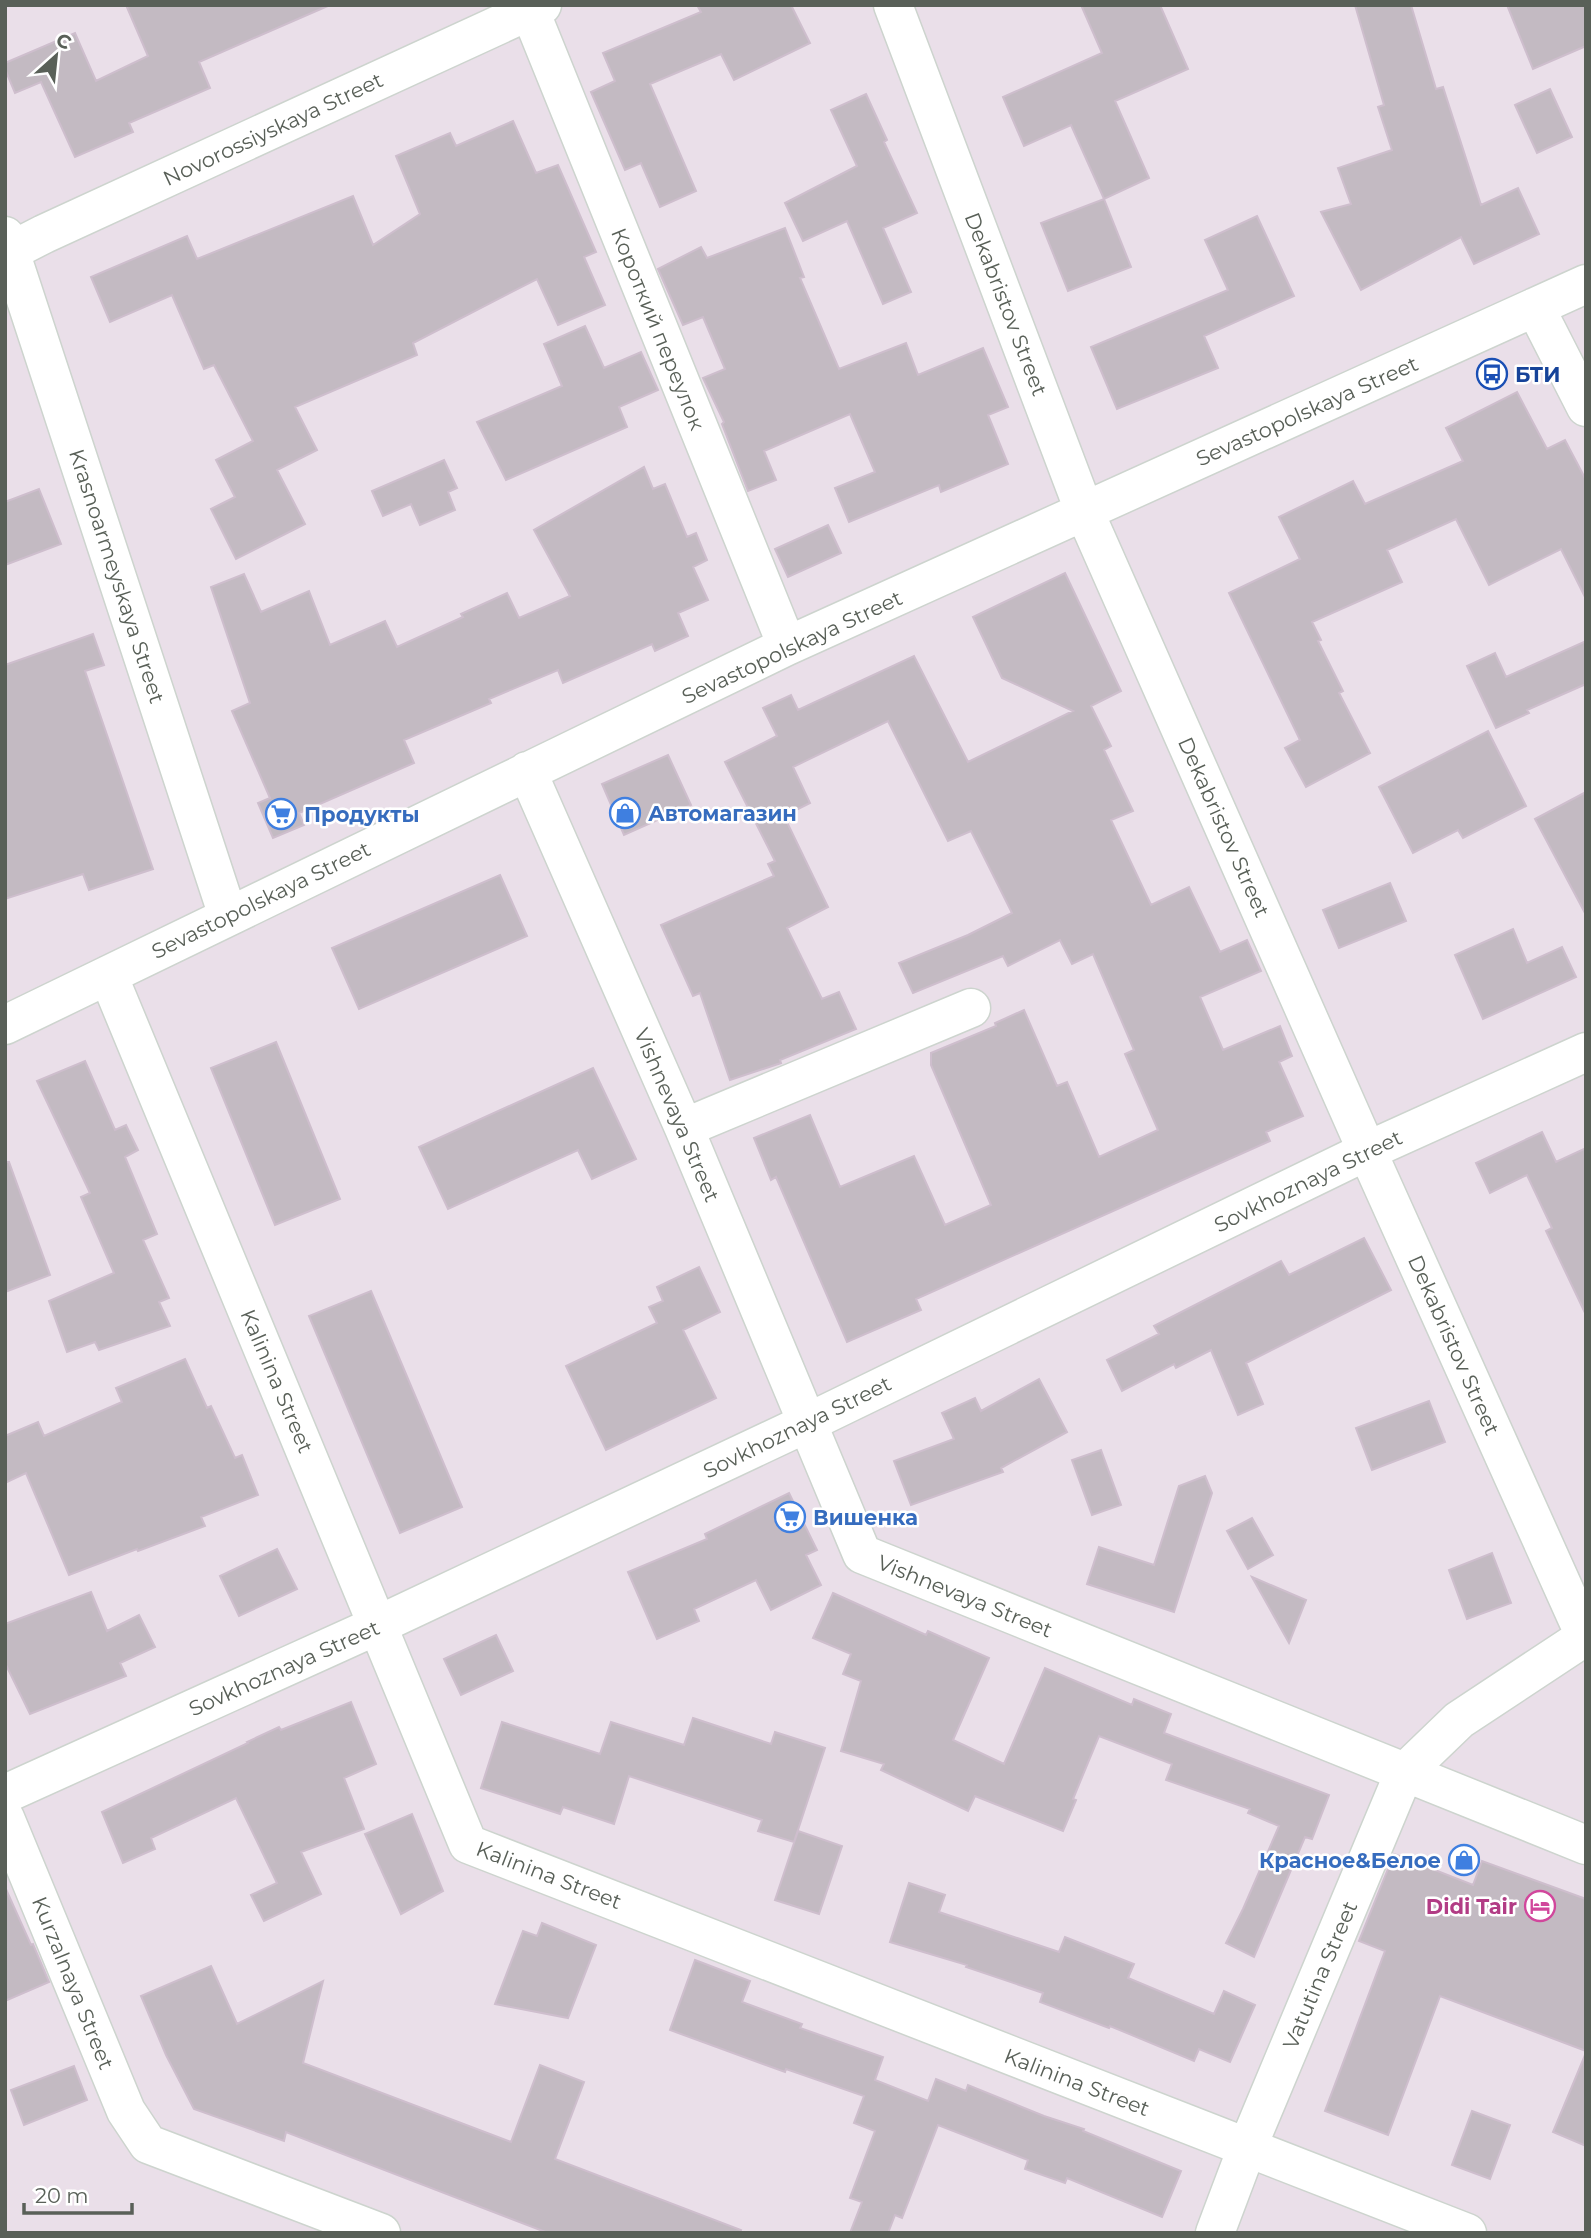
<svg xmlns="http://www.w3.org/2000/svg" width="1591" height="2238" viewBox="0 0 1591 2238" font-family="Montserrat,sans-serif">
  <rect width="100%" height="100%" fill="#eadfe9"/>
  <path fill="#c3bac2" stroke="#cebecd" stroke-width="2" d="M126,5H330L199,62L210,88L129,123L133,132L75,157L41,82L15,93L5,69V63L75,33L96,81L148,56Z
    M697,5H791L810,43L734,80L721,54L650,84L696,191L660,207L641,163L625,170L591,92L615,81L603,53L701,12Z
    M1081,5H1160L1188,69L1115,101L1149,178L1104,199L1071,125L1024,146L1003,97L1102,53Z
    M1355,5H1411L1436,89L1443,87L1481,205L1518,188L1539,234L1474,264L1461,237L1361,290L1321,212L1351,204L1338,168L1392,150L1378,107L1384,105Z
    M1507,5H1586V46L1533,69Z
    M1550,89L1572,137L1537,153L1515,105Z
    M866,94L887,140L884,142L917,213L883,228L911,292L883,304L847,221L803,241L785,203L857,166L831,110Z
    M513,121L536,173L558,165L596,252L584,257L605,305L558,325L537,279L413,343L417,355L295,407L317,450L277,470L305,524L236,559L211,509L235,497L216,460L253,441L214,365L204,369L172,295L110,322L91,277L187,236L197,259L353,196L373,245L420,214L396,156L450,133L456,146Z
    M1104,199L1131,267L1068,291L1041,223Z
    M1257,216L1294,296L1204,336L1218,368L1117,409L1091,347L1228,290L1205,240Z
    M785,228L804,277L800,278L839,369L906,343L918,375L983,348L1008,407L988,415L1008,464L941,492L939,485L849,522L835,488L875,472L850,414L764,451L776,480L748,491L722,424L724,422L703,378L725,369L703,317L683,325L658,269L701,247L707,258Z
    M585,326L604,368L641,352L658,390L619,407L627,427L506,480L477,422L562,386L544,344Z
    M1517,392L1547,449L1565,440L1586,480V599L1561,549L1489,585L1456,519L1387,550L1402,582L1312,622L1321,640L1318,641L1343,691L1339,693L1370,753L1306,787L1285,748L1300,740L1229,593L1300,559L1279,517L1353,481L1365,504L1463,461L1446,428Z
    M444,460L457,488L448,492L455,510L420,525L411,504L383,516L372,491Z
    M644,467L653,489L665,484L687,537L696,533L707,560L693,567L708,600L678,613L688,636L655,651L652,644L563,683L558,670L489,699L491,703L404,740L414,763L299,813L304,825L273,838L258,803L270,798L232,711L250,703L211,587L244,574L261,612L309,591L330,645L385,621L397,647L463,617L461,614L507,593L519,618L570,596L534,530Z
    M39,489L61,544L5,565V502Z
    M828,525L841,553L788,577L775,549Z
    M1065,573L1121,691L1091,706L1111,746L1104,750L1133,811L1111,820L1151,905L1189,887L1220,952L1247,940L1261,971L1200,997L1223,1050L1280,1026L1292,1056L1279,1062L1303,1116L1266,1132L1270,1141L916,1299L921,1310L847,1342L776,1177L771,1180L754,1138L810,1115L840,1187L914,1156L945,1225L991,1205L931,1065V1053L996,1026L995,1023L1024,1010L1057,1086L1067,1082L1099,1157L1158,1130L1125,1054L1134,1050L1093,954L1072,964L1060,940L1008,966L1003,956L913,993L899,963L968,935L1012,913L971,831L948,841L888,721L793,767L810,803L784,816L828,907L787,928L822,999L839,992L856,1029L780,1060L781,1063L730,1080L700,993L693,996L661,925L774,876L768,864L775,861L725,762L777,736L763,708L791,695L798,710L914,656L968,762L1073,711L1002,678L973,617Z
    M93,634L104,665L85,671L153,869L89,890L83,874L5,899V665Z
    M1586,641V684L1527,710L1529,713L1496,728L1467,666L1495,653L1506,677Z
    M1488,731L1526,806L1463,838L1458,830L1413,853L1379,787Z
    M668,755L691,805L624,835L602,784Z
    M1586,792V915L1535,819Z
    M500,875L527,936L359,1009L332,948Z
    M1390,883L1406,921L1339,948L1323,910Z
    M1513,929L1527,963L1562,947L1576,977L1483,1019L1455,955Z
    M276,1042L340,1199L275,1225L211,1068Z
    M85,1061L115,1130L126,1125L138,1150L125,1157L157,1234L143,1240L169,1298L159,1302L170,1326L99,1350L95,1342L67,1352L49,1301L114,1273L81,1197L90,1193L37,1081Z
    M593,1068L636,1159L592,1179L578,1150L448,1209L419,1147Z
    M1542,1132L1556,1162L1586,1148V1315L1546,1231L1552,1228L1527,1175L1490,1193L1476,1163Z
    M5,1162H9L50,1275L5,1292Z
    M1364,1238L1391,1290L1246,1363L1263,1404L1238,1415L1211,1350L1176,1368L1174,1364L1122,1391L1107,1360L1159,1334L1154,1326L1281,1261L1289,1275Z
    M699,1267L720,1312L683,1330L716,1398L606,1450L566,1366L657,1323L649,1307L663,1301L657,1287Z
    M371,1291L462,1507L400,1533L309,1316Z
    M185,1359L207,1408L211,1406L235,1458L242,1455L258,1495L201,1517L205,1526L138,1551L137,1549L69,1575L26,1473L5,1483V1436L38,1422L44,1436L122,1402L116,1388Z
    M1039,1379L1067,1432L1001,1468L1003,1472L911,1505L894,1461L954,1439L942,1413L975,1398L981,1411Z
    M1429,1401L1445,1442L1372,1470L1356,1428Z
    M1101,1450L1121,1505L1092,1515L1072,1460Z
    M1205,1476L1212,1493L1174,1612L1087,1584L1099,1547L1154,1565L1179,1486Z
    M789,1493L817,1550L806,1555L821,1585L771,1610L756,1580L694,1609L699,1621L657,1639L628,1572L707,1539L705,1534Z
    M1252,1518L1273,1555L1248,1569L1227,1531Z
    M277,1549L297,1589L239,1616L220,1576Z
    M1492,1553L1511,1603L1467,1619L1449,1570Z
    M1252,1577L1306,1600L1289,1643Z
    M91,1592L107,1631L139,1615L155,1647L120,1663L126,1676L30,1714L5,1663V1624Z
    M833,1593L926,1635L928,1631L989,1658L953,1740L1004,1764L1045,1668L1132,1705L1134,1699L1171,1714L1164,1733L1329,1795L1312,1839L1305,1837L1254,1957L1226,1943L1243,1909L1279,1826L1248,1813L1250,1809L1166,1780L1172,1764L1099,1736L1073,1799L1076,1800L1063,1831L975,1796L968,1811L881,1770L884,1764L841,1751L861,1681L843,1674L851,1654L813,1638Z
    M496,1635L513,1671L461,1695L444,1659Z
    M351,1702L376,1764L344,1778L364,1829L301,1852L321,1894L264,1921L251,1895L277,1883L236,1798L151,1838L155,1849L123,1863L102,1812L248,1743L247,1742L279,1727L281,1730Z
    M693,1718L771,1744L775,1732L825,1748L794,1842L758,1831L762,1820L629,1776L614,1824L563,1807L560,1814L481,1788L502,1722L600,1754L611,1722L684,1745Z
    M412,1814L443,1891L401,1914L365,1834Z
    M798,1831L842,1846L819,1914L775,1900Z
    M1394,1854L1473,1885L1482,1861L1586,1899V2051L1440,1996L1388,2135L1325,2111L1385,1951L1359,1941Z
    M909,1883L945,1895L939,1912L1059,1952L1065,1937L1134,1964L1128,1978L1214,2014L1224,1991L1255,2005L1230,2062L1199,2049L1194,2061L1110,2026L1109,2028L1040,2002L1043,1993L966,1967L967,1965L890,1942Z
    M5,1887L31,1945L33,1944L49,1982L5,2001Z
    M542,1923L596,1945L568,2018L495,2004L523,1931L537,1936Z
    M695,1960L750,1981L742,2002L802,2024L800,2028L883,2057L875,2080L928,2101L936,2079L966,2091L968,2085L1044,2116L1084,2129L1083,2131L1181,2171L1162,2217L1067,2178L1065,2183L1025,2169L1028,2160L938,2125L902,2218L895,2215L888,2233H850L862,2202L850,2198L875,2131L854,2123L864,2096L786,2069L785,2072L670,2030Z
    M211,1966L237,2024L323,1981L303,2063L511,2142L540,2065L584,2082L555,2159L741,2230L740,2233H548L286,2132L284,2141L194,2109L166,2055L141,1996Z
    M1585,2055H1586V2146L1553,2132Z
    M74,2066L87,2100L24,2125L11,2090Z
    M1472,2111L1510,2125L1490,2179L1452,2165Z"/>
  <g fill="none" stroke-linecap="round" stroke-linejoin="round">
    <g stroke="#cdd4ce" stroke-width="41">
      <path id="minor" d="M893,5L1085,513L1367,1151L1585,1636
        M530,11L787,646
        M5,236L228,916
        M5,254L44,234L542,5
        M1535,307L1586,407
        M527,771L684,1128L862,1554L1586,1845
        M108,975L468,1844L1467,2233
        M5,1025L787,646L1586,284
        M684,1128L971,1008
        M5,1794L378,1625L807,1423L1367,1151L1586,1052
        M5,1818L126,2111L148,2144L381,2233
        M1215,2233L1247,2148L1404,1773L1459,1720L1586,1636"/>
    </g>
    <use href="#minor" stroke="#fff" stroke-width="38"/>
  </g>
  <defs>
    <g id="bus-ring" transform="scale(1.575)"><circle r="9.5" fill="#fff" stroke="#1a4fb4" stroke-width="1.5"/><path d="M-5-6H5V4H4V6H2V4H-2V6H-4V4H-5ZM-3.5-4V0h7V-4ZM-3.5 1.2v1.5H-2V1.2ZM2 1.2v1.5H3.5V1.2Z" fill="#1a4fb4"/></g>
    <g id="shop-ring" transform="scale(1.575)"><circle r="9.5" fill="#fff" stroke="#3f7fe0" stroke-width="1.5"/><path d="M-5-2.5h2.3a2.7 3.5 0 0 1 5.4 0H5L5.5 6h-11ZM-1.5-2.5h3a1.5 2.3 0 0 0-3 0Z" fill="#3f7fe0"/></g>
    <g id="supermarket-ring" transform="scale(1.575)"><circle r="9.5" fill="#fff" stroke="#3f7fe0" stroke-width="1.5"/><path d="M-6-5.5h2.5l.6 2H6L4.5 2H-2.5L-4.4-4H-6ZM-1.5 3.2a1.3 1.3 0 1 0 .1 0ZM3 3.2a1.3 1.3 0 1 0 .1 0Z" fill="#3f7fe0"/></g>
    <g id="hotel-ring" transform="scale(1.575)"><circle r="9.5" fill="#fff" stroke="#d1479c" stroke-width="1.5"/><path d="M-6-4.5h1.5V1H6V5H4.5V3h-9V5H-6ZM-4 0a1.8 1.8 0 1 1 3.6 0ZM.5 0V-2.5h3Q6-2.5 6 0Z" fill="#d1479c"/></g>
  </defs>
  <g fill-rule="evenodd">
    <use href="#bus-ring" x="1492" y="374"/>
    <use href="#shop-ring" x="625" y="813"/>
    <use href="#supermarket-ring" x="281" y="814"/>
    <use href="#supermarket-ring" x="790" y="1517"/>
    <use href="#shop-ring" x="1464" y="1860"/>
    <use href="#hotel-ring" x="1540" y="1906"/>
  </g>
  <g text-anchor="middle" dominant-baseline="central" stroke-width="5" stroke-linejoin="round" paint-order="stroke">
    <g font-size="21" fill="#596058" stroke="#fff">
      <text transform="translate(273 129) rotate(-25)">Novorossiyskaya Street</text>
      <text transform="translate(1006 304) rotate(69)">Dekabristov Street</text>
      <text transform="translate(658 329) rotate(68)">Короткий переулок</text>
      <text transform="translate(1307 411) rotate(-24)">Sevastopolskaya Street</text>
      <text transform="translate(117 576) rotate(72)">Krasnoarmeyskaya Street</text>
      <text transform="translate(792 647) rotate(-25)">Sevastopolskaya Street</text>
      <text transform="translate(1224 827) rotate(66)">Dekabristov Street</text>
      <text transform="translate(261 900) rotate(-26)">Sevastopolskaya Street</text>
      <text transform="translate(677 1115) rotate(67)">Vishnevaya Street</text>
      <text transform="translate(1308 1181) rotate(-26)">Sovkhoznaya Street</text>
      <text transform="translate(1454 1345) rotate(66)">Dekabristov Street</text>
      <text transform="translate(277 1381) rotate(67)">Kalinina Street</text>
      <text transform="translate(797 1427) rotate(-26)">Sovkhoznaya Street</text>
      <text transform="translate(965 1596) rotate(22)">Vishnevaya Street</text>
      <text transform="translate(284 1668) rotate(-24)">Sovkhoznaya Street</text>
      <text transform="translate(549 1875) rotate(21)">Kalinina Street</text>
      <text transform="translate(1320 1975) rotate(-67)">Vatutina Street</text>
      <text transform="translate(73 1983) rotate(68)">Kurzalnaya Street</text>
      <text transform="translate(1077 2082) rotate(21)">Kalinina Street</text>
    </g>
    <g font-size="21" font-weight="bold" fill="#164399" stroke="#fff" text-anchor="start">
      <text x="1515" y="374">БТИ</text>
    </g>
    <g font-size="21" font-weight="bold" fill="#366cbe" stroke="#fff" text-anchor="start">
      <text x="648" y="813">Автомагазин</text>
      <text x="304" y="814">Продукты</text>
      <text x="813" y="1517">Вишенка</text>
      <text x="1441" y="1860" text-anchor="end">Красное&amp;Белое</text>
    </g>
    <g font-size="21" font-weight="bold" fill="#b23c85" stroke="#fff" text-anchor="end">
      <text x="1517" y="1906">Didi Tair</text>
    </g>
  </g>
  <rect width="1591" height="2238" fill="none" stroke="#596058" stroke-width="14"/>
  <g transform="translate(56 56) rotate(27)" stroke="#ffffff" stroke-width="5" paint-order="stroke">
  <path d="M0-5L12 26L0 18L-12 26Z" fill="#596058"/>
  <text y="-10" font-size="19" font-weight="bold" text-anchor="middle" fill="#596058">С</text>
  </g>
  <path d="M24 2203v10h108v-10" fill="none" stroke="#596058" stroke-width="3.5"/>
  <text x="35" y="2203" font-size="21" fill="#596058" stroke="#ffffff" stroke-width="5" paint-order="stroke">20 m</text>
</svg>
